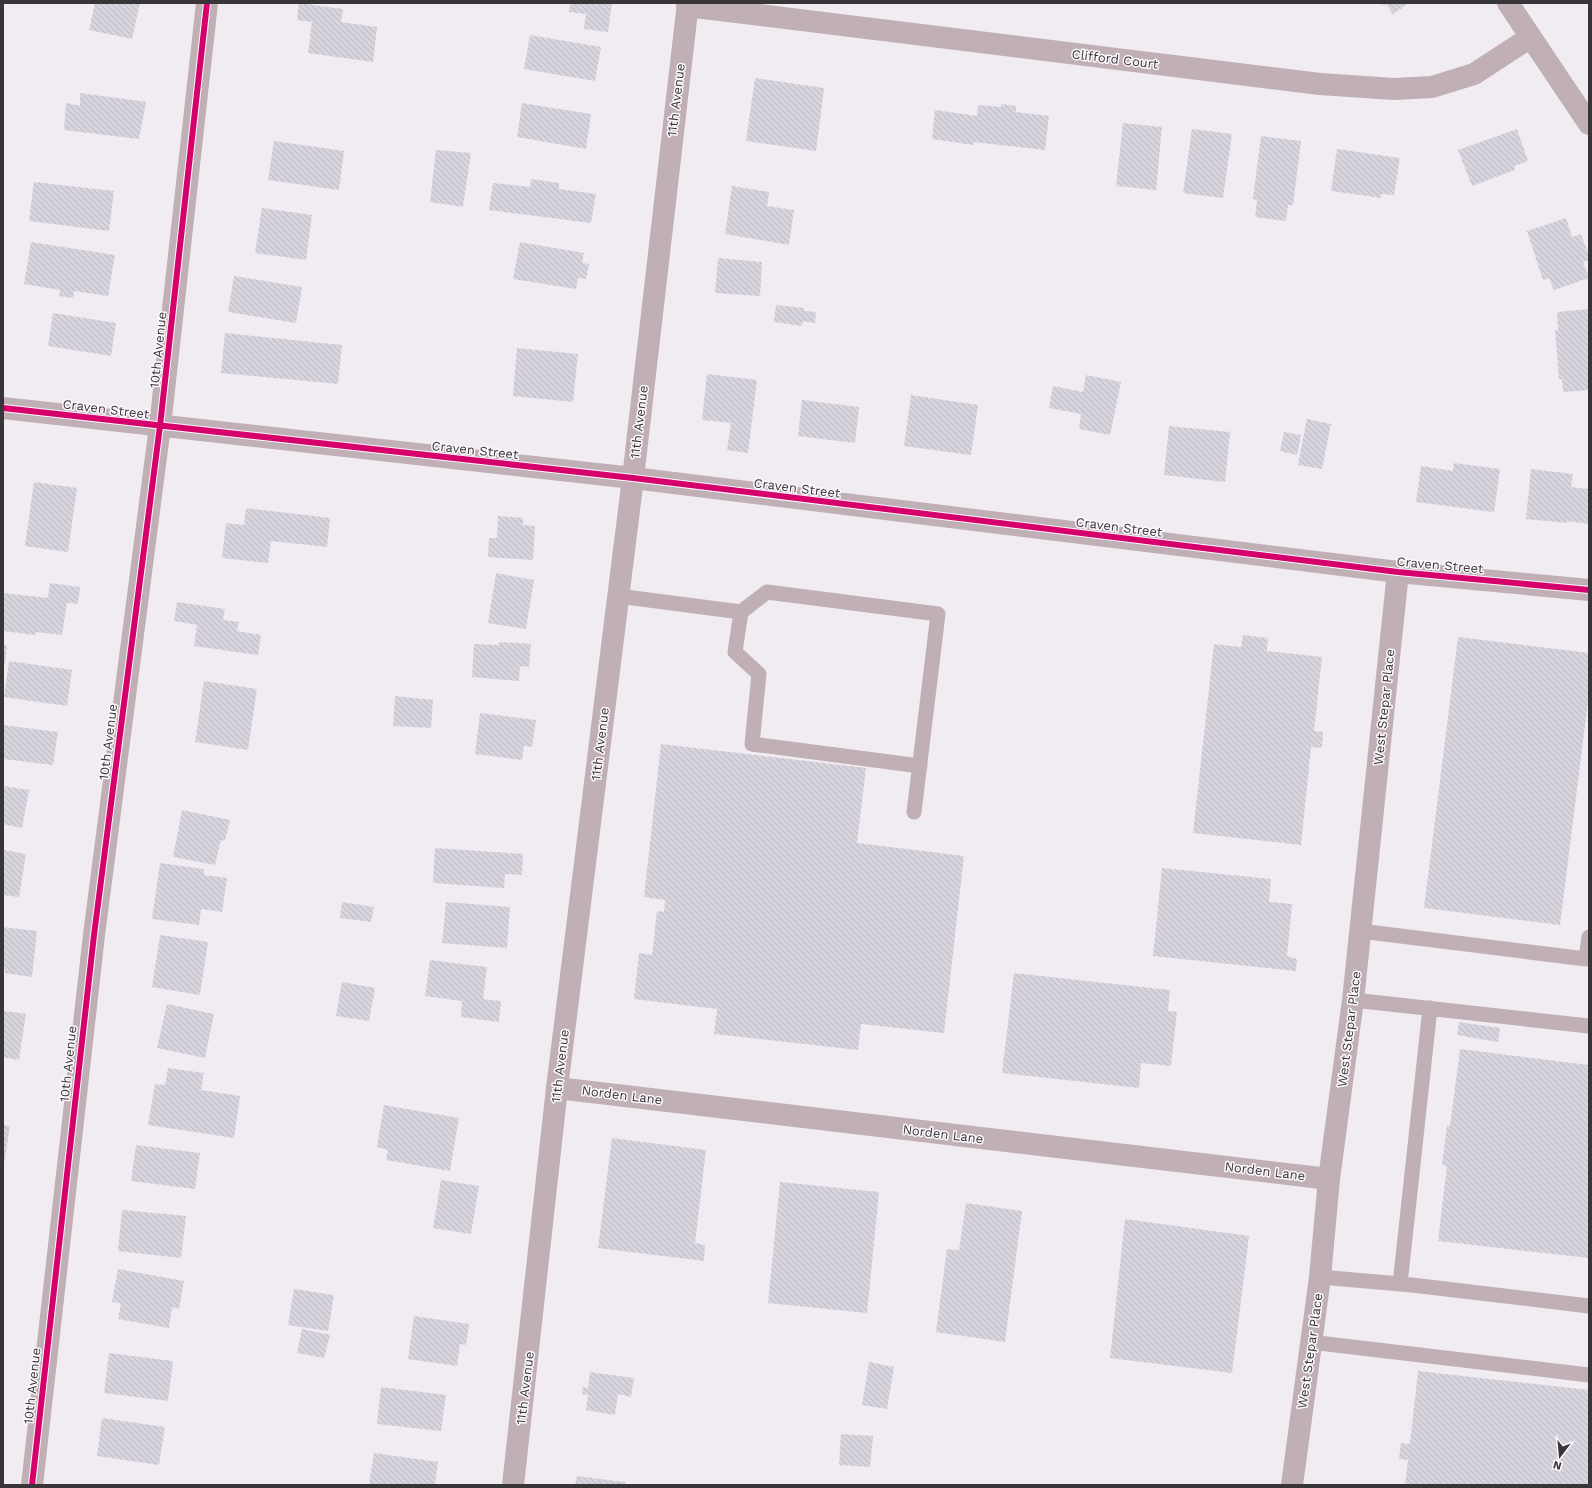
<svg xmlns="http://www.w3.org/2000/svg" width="1592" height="1488" viewBox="0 0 1592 1488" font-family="'Work Sans',sans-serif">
  <defs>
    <pattern id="building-back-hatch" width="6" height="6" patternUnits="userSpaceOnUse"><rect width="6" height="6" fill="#d7d4de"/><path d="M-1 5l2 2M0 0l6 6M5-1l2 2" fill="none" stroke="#b9b7bf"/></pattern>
  </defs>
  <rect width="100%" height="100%" fill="#f1ecf1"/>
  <path fill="url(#building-back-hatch)" d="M95,3H140L132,39L89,30Z
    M299,3L343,9L341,22L377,27L373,62L308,53L312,22L297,20Z
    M570,3H612L608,32L584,29L586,14L569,12Z
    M1380,3H1409L1393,14L1386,4L1382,6Z
    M530,35L601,47L595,81L524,69Z
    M755,78L824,88L816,151L746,141Z
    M80,93L146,102L139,139L64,130L66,103L80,106Z
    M522,103L591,114L586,149L517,137Z
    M1001,104L1016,106V112L1049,116L1045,150L974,142L973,145L932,139L935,110L977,116L978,105L1001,107Z
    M1123,123L1162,127L1156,190L1116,186Z
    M1192,129L1232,134L1223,198L1183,193Z
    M1517,129L1528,161L1514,166L1515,170L1472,186L1458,150Z
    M1261,136L1301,141L1293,205H1288L1286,221L1255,217L1257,200L1253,199Z
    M274,141L344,151L339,190L268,180Z
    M1337,149L1400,158L1394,195L1381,194V198L1331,191Z
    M436,150L471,153L463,207L430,202Z
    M531,179L559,183V189L596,194L591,223L489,210L493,183L530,187Z
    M34,182L114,191L109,231L29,221Z
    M732,186L769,192L767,206L794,210L789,245L725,234Z
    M262,208L312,215L306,260L255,253Z
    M1566,218L1572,237L1581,234L1589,256V260L1583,262L1589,278L1554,290L1549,278L1543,280L1527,231Z
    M31,242L115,255L108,296L74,291L73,298L59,296L60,290L24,284Z
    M520,242L584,253L582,263L589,264L586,279L578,278L576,289L513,279Z
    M718,258L762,262L760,296L715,293Z
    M234,276L302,287L296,323L228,312Z
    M776,305L804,308V311L816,312L815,323L803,321L802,326L774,322Z
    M1589,309V390L1563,392L1562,379H1559L1555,330H1558L1557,312Z
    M53,313L116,323L111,356L48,346Z
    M225,333L342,345L338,384L221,373Z
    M517,348L578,354L573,402L513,396Z
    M707,374L757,380L748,453L727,450L731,423L702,420Z
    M1086,375L1121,382L1110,435L1079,429L1081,414L1049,408L1053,386L1083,392Z
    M911,395L978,405L971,455L904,446Z
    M802,400L859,407L855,443L798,436Z
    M1307,419L1331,424L1322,469L1298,465Z
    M1169,426L1230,432L1225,482L1164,475Z
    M1284,432L1301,435L1297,455L1280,451Z
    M1454,463L1500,469L1494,512L1416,502L1421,466L1453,471Z
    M1531,469L1573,474L1571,487L1589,489V524L1567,521V523L1526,519Z
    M34,482L77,488L68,552L25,546Z
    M246,508L330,518L327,547L271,541L268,563L222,558L226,523L244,525Z
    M498,516L523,518V525L535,526L533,560L488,557L489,538H497Z
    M496,573L534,580L526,629L488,623Z
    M50,583L80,587L78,604L67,603L62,635L36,632L35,635L3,631V593L48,598Z
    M177,602L225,609L223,620L239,622L237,631L261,635L258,655L194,646L197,625L174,621Z
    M1243,635L1268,638L1267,651L1322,657L1314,731L1323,732L1322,748L1311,747L1301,845L1193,833L1214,644L1241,647Z
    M1458,637L1589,653V694L1560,925L1424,908Z
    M499,642L531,644L529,667L520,666L519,681L472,677L474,644L499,645Z
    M3,645L7,646L5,664H3Z
    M9,661L72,670L67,706L4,697Z
    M204,681L257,689L248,750L195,742Z
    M395,696L433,700L431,728L393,726Z
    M480,713L536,720L532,747L524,746L522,760L475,754Z
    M3,725L58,732L53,765L3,759Z
    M661,744L866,768L857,843L964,856L944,1033L861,1024L858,1050L714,1034L717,1009L634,999L639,953L652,955L657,911L664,912L665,900L644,897Z
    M3,786L29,790L22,828L3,824Z
    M182,810L230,820L225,841L221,840L215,865L173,857Z
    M435,848L523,854L522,875L505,874L504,888L433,883Z
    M3,850L26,854L19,897L3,895Z
    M160,863L204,869V875L227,878L222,912L201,909L199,925L152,919Z
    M1162,868L1271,879L1269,902L1292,904L1287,956L1297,959L1296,971L1153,956Z
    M342,902L374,907L371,922L340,918Z
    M446,902L510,907L507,948L442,943Z
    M3,927L37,931L32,977L5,973V969H3Z
    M160,935L208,942L200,995L152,987Z
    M430,960L487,967L483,999L501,1001L499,1022L461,1017L462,1001L425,996Z
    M1014,973L1170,990L1168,1011L1177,1012L1171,1066L1141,1063L1139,1088L1002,1073Z
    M342,982L375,988L369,1021L336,1016Z
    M167,1004L214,1014L205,1058L157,1048Z
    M3,1011L26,1014L19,1060L3,1057Z
    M1459,1022L1500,1028L1498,1042L1457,1035Z
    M1460,1049L1589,1065V1258L1438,1241L1447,1166L1442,1165L1447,1125L1450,1126Z
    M168,1068L204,1073L201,1090L240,1096L234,1138L148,1125L155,1084L165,1085Z
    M384,1105L459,1118L450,1171L386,1160L388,1150L377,1147Z
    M3,1125L10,1126L4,1164H3Z
    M612,1138L706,1150L695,1243L705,1245L704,1261L598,1248Z
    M136,1145L200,1153L195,1189L131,1181Z
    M441,1180L479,1186L471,1234L433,1228Z
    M780,1182L879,1192L867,1313L768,1303Z
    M966,1203L1022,1211L1005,1342L936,1332L947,1249L959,1250Z
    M122,1210L186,1216L181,1258L118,1251Z
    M1125,1219L1249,1236L1232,1373L1110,1358Z
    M118,1269L184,1281L179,1309L172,1307L169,1328L118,1319L121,1303L112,1302Z
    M294,1289L334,1295L328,1331L288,1325Z
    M414,1316L469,1324L466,1345L460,1344L457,1366L408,1359Z
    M302,1329L330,1335L324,1358L297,1353Z
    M109,1353L173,1361L168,1401L104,1393Z
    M869,1362L894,1367L887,1409L862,1405Z
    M1418,1371L1589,1390V1485H1405L1408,1460L1399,1459L1401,1443L1410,1444Z
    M590,1372L634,1378L631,1397L618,1394L615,1415L586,1410L588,1395L582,1394L583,1387L588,1388Z
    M381,1387L446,1395L441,1431L377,1424Z
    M102,1418L165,1427L159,1465L97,1456Z
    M841,1434L873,1436L870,1467L839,1465Z
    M374,1453L438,1462L435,1485H369Z
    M577,1476L625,1482V1485H575Z"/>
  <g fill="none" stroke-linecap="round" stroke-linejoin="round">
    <path stroke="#c0b0b5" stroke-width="15" d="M618,596L741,612L767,592L938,614L914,812
      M741,612L735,652L759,674L752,744L920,766
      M1360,931L1586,959L1589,937
      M1353,1000L1589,1026
      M1320,1277L1412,1285L1589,1306
      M1400,1284L1430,1008
      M1310,1342L1589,1375"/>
    <path stroke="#c0b0b5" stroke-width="22" d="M1508,3L1589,124
      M687,6L1320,84L1394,89L1432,87L1474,74L1531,37
      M3,408L633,478L1398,572L1589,590
      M557,1088L1329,1179
      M32,1485L94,935L160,426L207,3
      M513,1485L557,1088L633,478L688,3
      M1292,1485L1320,1277L1329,1179L1353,1000L1398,572"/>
    <g stroke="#fef9fe" stroke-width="8">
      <path id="cycleway" d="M3,408L633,478L1398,572L1589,590
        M32,1485L94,935L160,426L207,3"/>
    </g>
    <use href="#cycleway" stroke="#d6006c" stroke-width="6"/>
  </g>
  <g text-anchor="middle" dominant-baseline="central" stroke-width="3" stroke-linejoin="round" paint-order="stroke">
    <g font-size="13" fill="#373537" stroke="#fef9fe">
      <text transform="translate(1115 59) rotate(7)">Clifford Court</text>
      <text transform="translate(676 100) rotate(-83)">11th Avenue</text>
      <text transform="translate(158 350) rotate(-84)">10th Avenue</text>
      <text transform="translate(106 409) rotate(7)">Craven Street</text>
      <text transform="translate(639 422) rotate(-83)">11th Avenue</text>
      <text transform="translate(475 450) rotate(6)">Craven Street</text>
      <text transform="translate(797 488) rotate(7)">Craven Street</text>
      <text transform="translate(1119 527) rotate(7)">Craven Street</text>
      <text transform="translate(1440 565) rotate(5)">Craven Street</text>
      <text transform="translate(1384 707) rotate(-84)">West Stepar Place</text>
      <text transform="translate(108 742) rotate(-83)">10th Avenue</text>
      <text transform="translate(600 744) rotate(-83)">11th Avenue</text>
      <text transform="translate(1349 1029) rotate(-83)">West Stepar Place</text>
      <text transform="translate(68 1064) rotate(-84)">10th Avenue</text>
      <text transform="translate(560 1066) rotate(-83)">11th Avenue</text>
      <text transform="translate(622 1095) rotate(7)">Norden Lane</text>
      <text transform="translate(943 1134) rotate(7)">Norden Lane</text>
      <text transform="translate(1265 1171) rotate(7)">Norden Lane</text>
      <text transform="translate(1310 1351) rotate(-82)">West Stepar Place</text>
      <text transform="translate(32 1386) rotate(-84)">10th Avenue</text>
      <text transform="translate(525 1388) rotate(-83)">11th Avenue</text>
    </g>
  </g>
  <rect width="1592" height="1488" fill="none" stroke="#373537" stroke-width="8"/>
  <g transform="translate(1560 1456) rotate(196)" stroke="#fef9fe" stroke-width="3" paint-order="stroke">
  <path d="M0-3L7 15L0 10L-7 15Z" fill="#373537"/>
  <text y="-6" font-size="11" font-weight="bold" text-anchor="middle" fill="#373537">N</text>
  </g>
</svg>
